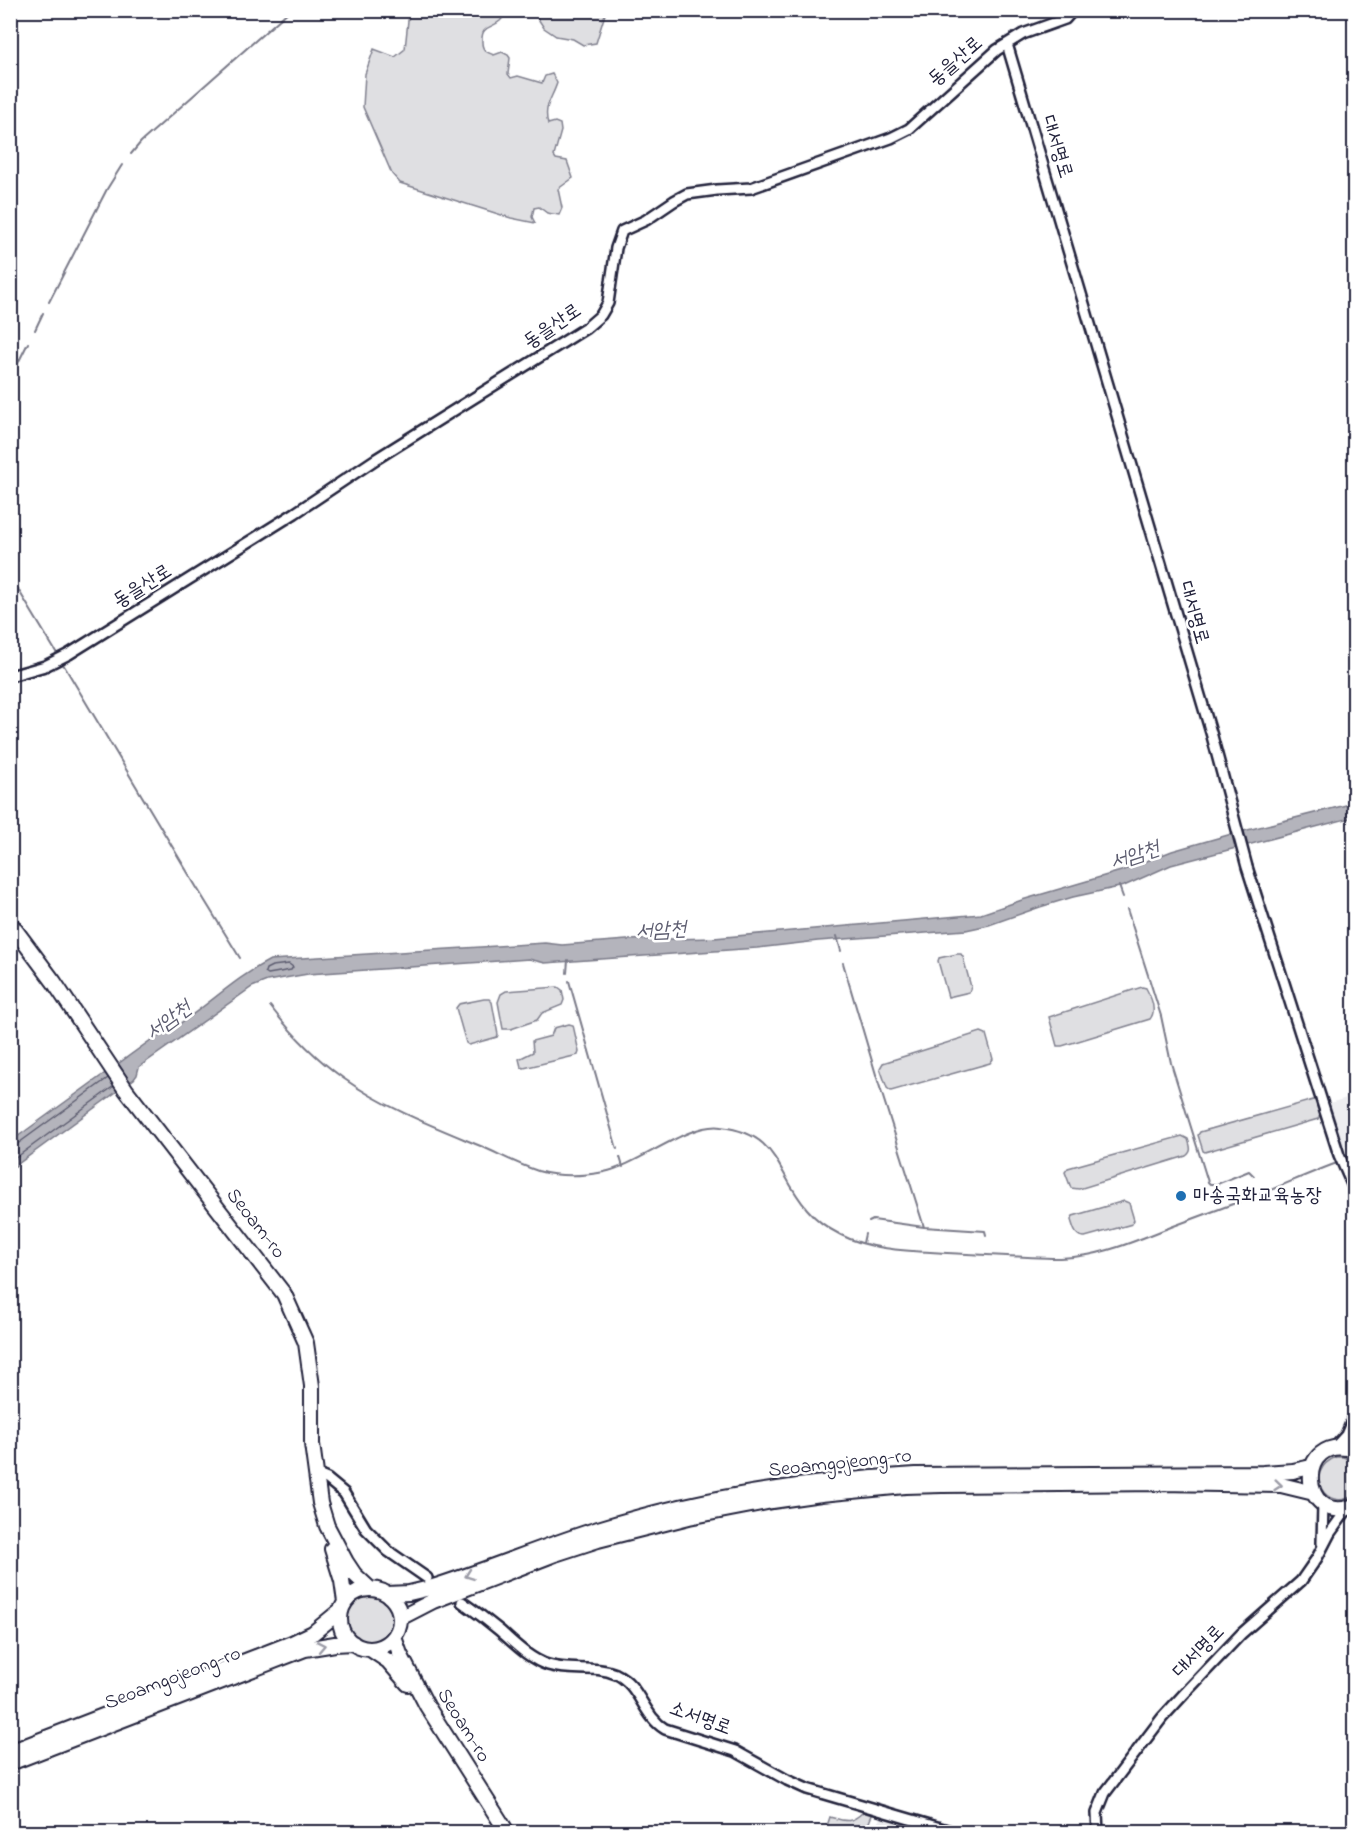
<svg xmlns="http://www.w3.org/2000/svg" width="1365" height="1843" viewBox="0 0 1365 1843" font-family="'Indie Flower','Poor Story',sans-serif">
  <rect width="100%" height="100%" fill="#fff"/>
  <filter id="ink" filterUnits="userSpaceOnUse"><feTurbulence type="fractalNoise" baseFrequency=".0167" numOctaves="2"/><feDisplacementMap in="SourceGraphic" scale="12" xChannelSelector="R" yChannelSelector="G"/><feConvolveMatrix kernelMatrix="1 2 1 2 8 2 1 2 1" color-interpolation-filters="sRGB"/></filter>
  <g filter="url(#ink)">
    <path fill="#eeeef1" d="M1354,1096V1142L1343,1146L1329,1103Z
      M881,1814L942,1832H875Z"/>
    <path fill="#dfdfe2" stroke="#80808e" stroke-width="1.5" d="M493,11L496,12L505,11L506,13C504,16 502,19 500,21C491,29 481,25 482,42C482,51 487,52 494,55L502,52L508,55L510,58L508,74L511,78L518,76L542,83L545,76L552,74L557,83C552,99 543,106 548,124L555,122L560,124L561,131L554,156L556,159L567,161L573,178L558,189L562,208L559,215L547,213L539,207L534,208L532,217L535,223L511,218L400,183L392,174L363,107L365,74L374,49L395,57L405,49L409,11Z
      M533,11H606L596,43L583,45L573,39L556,36L544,28Z
      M957,954H961L963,957L971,987L969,992L948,997L938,961L939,958Z
      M558,987L562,990L564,1000L562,1005L542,1013L537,1020L511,1029H503L498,1002L501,994L506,991Z
      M1142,987L1146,988C1151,997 1157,1011 1150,1019L1062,1046H1057L1049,1017Z
      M484,999H489L492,1002L498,1035L497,1037L469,1045L466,1043L456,1008L459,1004Z
      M569,1024L573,1025L579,1052L578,1055L524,1068L521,1067L519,1059L533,1052L532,1041L551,1036L554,1028Z
      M981,1032L986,1034L993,1059L990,1063L891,1091L887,1088L880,1068L883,1063Z
      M1313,1100L1317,1101L1320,1115L1318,1119L1205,1152L1203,1151L1198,1135L1200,1132Z
      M1182,1136L1188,1139C1190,1146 1193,1151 1186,1156L1079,1189L1071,1188L1065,1172L1068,1168Z
      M1124,1201L1129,1203L1134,1220L1132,1224L1085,1237C1075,1237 1074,1229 1071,1220L1073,1216Z
      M1336,1457H1343L1354,1462V1495C1325,1514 1302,1471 1336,1457Z
      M348 1619a22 22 0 1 1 44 0a22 22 0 1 1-44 0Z
      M863,1812L872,1815L865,1832H825L830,1817C845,1821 851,1824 863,1812Z"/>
    <path fill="#b4b4bc" stroke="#7a7a88" stroke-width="1.5" d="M1354,803V817L1171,865L1124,886L1073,897L1040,907L989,925L966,930L818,941L757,948L545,963L529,959L308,974L267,981L252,987L139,1067L137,1075L134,1079L11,1169L10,1142L151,1040C193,1021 227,982 270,960L545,943L562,945L627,940L714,938L981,914L1022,900L1121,871L1172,851L1228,835Z"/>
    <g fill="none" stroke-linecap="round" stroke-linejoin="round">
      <path stroke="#5c5c6f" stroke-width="1.5" d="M289,964L293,967L291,970L268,974L265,972L266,969L272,966Z
        M10,1146L16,1145L108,1078
        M10,1162L114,1086"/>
      <path stroke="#7a7a88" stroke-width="2" d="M131,154L141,142L290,10
        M49,302L107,189L122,165
        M35,330L43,313
        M10,379L28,343
        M10,576L56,652
        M63,664L197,888L240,958
        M1119,886L1123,897
        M1127,909L1161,1016L1171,1063L1208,1182L1210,1184H1217L1249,1171L1254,1176
        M837,936L841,951
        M843,963L877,1078L924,1227
        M567,973L568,960
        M569,981L617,1149
        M270,1006C291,1033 315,1058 343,1078C385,1108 435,1127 483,1147C501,1155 519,1165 538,1171C559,1177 583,1176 604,1172C639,1165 688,1122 721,1127C780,1134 775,1172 807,1209C816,1220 829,1229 841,1235C872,1251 913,1251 947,1253C967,1254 987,1255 1007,1256C1031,1257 1056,1260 1080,1256C1111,1252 1142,1238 1171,1227C1205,1214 1239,1202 1273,1189C1295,1180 1317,1170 1340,1162
        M620,1157L623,1167
        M1346,1160L1354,1157
        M869,1222L873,1220L924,1227L985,1231L986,1235
        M863,1243L865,1234"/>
      <g stroke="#22223b" stroke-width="14">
        <path id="street" d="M1007,44L1212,736L1247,867L1339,1155L1354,1189
          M10,676L45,666L69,654L295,513L376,459L586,328L601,315L608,303L616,248L622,231L646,220L674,201L687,194L717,190L751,188L891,138L909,129L997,50L1023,34L1065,19L1073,10
          M1334,1448L1346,1435L1354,1416
          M315,1474L327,1479L344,1493L366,1529L388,1551L427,1578
          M1322,1543L1323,1504
          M462,1602C475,1611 487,1620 499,1630C513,1642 529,1659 548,1665C570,1672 595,1665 616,1674C640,1685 643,1716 665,1729L735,1751L787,1780L807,1789L954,1832
          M1098,1832L1097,1813L1105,1793L1162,1718L1184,1694L1241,1634L1301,1581L1317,1558L1330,1533L1348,1508"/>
      </g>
      <g stroke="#22223b" stroke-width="18">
        <path id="secondary" d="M10,923L54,982L126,1090L284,1294L306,1343L312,1386V1444L320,1503L327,1526L346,1562L354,1574L369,1588
          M1354,1450C1294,1431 1299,1528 1354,1506
          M332,1549L342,1581L345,1602
          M340 1619a30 30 0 1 1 60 0a30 30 0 1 1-60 0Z
          M387,1594L409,1593L430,1588C487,1570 541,1547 598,1529C700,1497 810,1481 916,1475L1263,1473L1293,1471L1311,1467
          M400,1618L433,1601L555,1554L598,1540L689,1517L772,1501L821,1494L905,1486L942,1485L1161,1483L1281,1485L1314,1493
          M394,1637L400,1654L427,1706L507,1832
          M370,1649L388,1661L408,1684
          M10,1752L292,1643L313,1633L341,1610
          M10,1763L305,1649L335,1644L353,1643"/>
      </g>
      <use href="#street" stroke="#fff" stroke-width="9"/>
      <use href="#secondary" stroke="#fff" stroke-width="14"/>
    </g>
    <defs><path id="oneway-chevron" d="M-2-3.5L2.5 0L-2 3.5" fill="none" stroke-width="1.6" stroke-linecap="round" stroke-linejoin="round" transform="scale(1.5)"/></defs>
    <g stroke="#9c9ca7">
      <use href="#oneway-chevron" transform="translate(1278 1485) rotate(6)"/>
      <use href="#oneway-chevron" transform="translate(469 1575) rotate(160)"/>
      <use href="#oneway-chevron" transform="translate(321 1646) rotate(-11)"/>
    </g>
  </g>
  <circle fill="#1f6fb2" stroke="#fff" stroke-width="2" cx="1181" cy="1196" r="6"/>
  <g text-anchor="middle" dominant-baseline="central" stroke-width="5" stroke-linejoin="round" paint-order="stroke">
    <g font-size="20" fill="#22223b" stroke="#fff">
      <text transform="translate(956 62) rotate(-41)">동을산로</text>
      <text transform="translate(1056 147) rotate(73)">대서명로</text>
      <text transform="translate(553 327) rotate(-34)">동을산로</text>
      <text transform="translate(143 587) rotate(-32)">동을산로</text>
      <text transform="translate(1193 613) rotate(74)">대서명로</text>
      <text transform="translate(255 1224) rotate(52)">Seoam-ro</text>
      <text transform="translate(840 1464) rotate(-6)">Seoamgojeong-ro</text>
      <text transform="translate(1199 1652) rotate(-46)">대서명로</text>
      <text transform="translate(173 1679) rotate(-21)">Seoamgojeong-ro</text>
      <text transform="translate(700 1719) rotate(20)">소서명로</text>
      <text transform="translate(463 1726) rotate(58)">Seoam-ro</text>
    </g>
    <g font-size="20" fill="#22223b" stroke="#fff" text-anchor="start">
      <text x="1193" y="1196">마송국화교육농장</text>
    </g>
    <g font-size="21" font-style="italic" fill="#5c5c6f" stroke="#fff">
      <text transform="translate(1135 856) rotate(-18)">서암천</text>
      <text transform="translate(661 931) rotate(-3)">서암천</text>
      <text transform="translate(169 1021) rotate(-36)">서암천</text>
    </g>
  </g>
  <rect width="1365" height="1843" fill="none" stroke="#fff" stroke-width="36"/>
  <rect x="18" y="18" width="1329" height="1807" fill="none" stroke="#22223b" stroke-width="2" filter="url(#ink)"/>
</svg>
